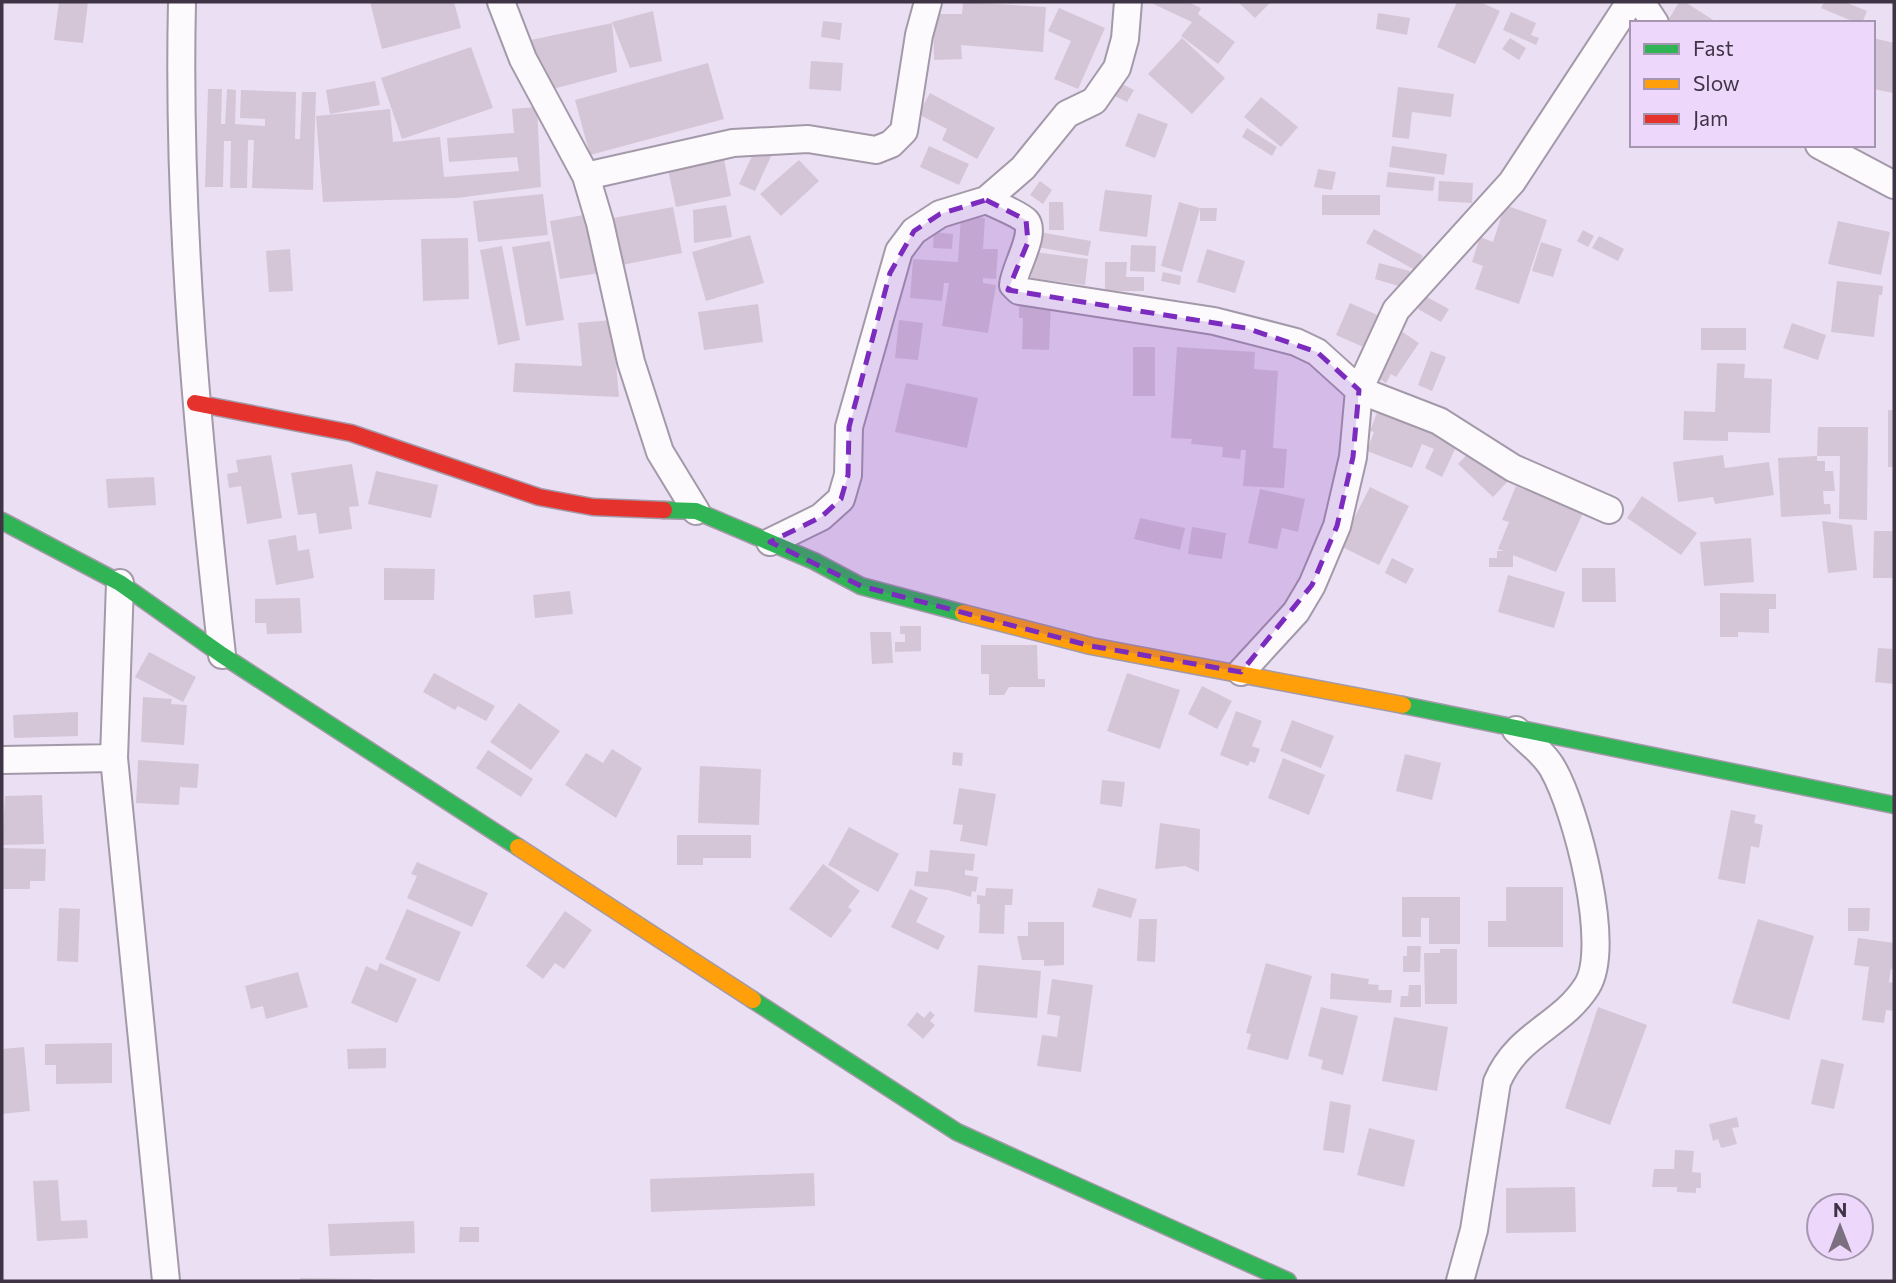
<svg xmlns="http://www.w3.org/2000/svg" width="1896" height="1283" viewBox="0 0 1896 1283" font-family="Commissioner,sans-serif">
  <rect width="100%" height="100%" fill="#ebdff3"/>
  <path fill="#d5c6d7" d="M59,2H88L83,43L54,40Z
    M370,2H454L461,28L382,49Z
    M963,2L1046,7L1043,52L961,45L962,59L934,60L933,14H962Z
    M1149,2H1188L1201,8L1198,14L1235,42L1218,64L1181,36L1192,22Z
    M1238,2H1271L1255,18Z
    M1457,2H1480L1500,11L1475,64L1437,47Z
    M1679,2H1685L1718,23H1675L1669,19Z
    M1824,2H1845L1867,11L1862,23H1857L1821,8Z
    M1059,8L1105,28L1078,89L1054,79L1071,41L1048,31Z
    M653,11L662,61L630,68L612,22Z
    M1511,12L1536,23L1531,35L1539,38L1536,45L1503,30Z
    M1378,13L1410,18L1407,35L1376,29Z
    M823,21L842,23L840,40L821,37Z
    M612,23L617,72L549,90L526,41Z
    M1182,38L1225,78L1192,114L1148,74Z
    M1510,38L1526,48L1519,60L1502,49Z
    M1873,38L1894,43L1893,93L1873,89Z
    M471,47L493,108L402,139L381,78Z
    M811,61L843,63L841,91L809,89Z
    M708,63L724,119L590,155L575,100Z
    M375,81L380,105L330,114L326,90Z
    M1120,83L1134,90L1127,102L1113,95Z
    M1398,87L1454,94L1451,117L1412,112L1409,139L1392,137Z
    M208,89H222L221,124H225L227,89L236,90L235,124L265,126V119L240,118L241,90L296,92L295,139H300L302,92H316L313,190L252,188L254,140H248L247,188H230L231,141H224L223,187H205Z
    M930,93L995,128L977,159L942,140L947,129L918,114Z
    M1261,97L1298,127L1281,147L1244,117Z
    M537,107L541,187L457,198L323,202L316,116L390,109L393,142L440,137L444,177L519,171L517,157L449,162L447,138L514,133L512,109Z
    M1138,113L1168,124L1155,158L1125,146Z
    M1247,128L1277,147L1272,156L1242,137Z
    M758,143L774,150L755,191L739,184Z
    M929,146L969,164L959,185L920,167Z
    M1392,146L1447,154L1444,175L1389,167Z
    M723,154L731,196L676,207L667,165Z
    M799,160L819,181L781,216L760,194Z
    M1318,169L1336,172L1332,190L1314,187Z
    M1388,172L1435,177L1433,191L1386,187Z
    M1040,181L1052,190L1043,204L1030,195Z
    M1439,181L1473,183L1472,203L1438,201Z
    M1105,190L1152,195L1147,237L1099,231Z
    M543,194L548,235L478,242L473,201Z
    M1322,195H1380V215H1322Z
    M1049,202H1063L1064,230H1049Z
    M1179,202L1200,208L1182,272L1161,266Z
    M726,205L732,237L694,243L693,210Z
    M1505,205L1547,220L1519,304L1475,289L1483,266L1472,262L1480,237L1493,242Z
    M673,207L682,253L622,265L613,218Z
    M1200,208H1217L1216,221H1200Z
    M589,214L600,273L560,279L550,221Z
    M961,216L985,218L983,249H998L996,279L983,278V283L996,285L988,333L942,326L949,283H944L942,301L910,298L913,259L958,262Z
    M1838,221L1890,232L1881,275L1828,264Z
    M1374,229L1423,256L1415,270L1366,243Z
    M1583,230L1594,236L1588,247L1577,241Z
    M934,232L953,234L952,249L933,248Z
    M1039,232L1091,241L1088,256L1037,247Z
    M750,235L764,283L706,301L692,252Z
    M1599,236L1624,249L1618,261L1592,248Z
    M468,238L469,299L423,301L421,239Z
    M550,241L564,320L526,326L512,247Z
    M1541,242L1562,249L1553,277L1532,271Z
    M1131,245L1156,246L1155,272L1130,271Z
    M502,246L520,340L498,345L480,250Z
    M290,249L293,291L269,292L266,251Z
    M1207,249L1245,261L1235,293L1197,282Z
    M1034,252L1088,259L1085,285L1031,278Z
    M1105,262H1127L1126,277H1144V291H1105Z
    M1379,263L1410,271L1405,288L1375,279Z
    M1163,272L1181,276L1180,285L1161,281Z
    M1837,281L1883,286L1882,295H1879L1874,337L1831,332Z
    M1425,296L1449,309L1441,322L1418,309Z
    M1019,302L1051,303L1049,350L1022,349L1023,318H1019Z
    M1350,303L1382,317L1368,349L1336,335Z
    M758,304L763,342L704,350L698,312Z
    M612,320L619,397L513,392L515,363L582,366L578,323Z
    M899,320L923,323L918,360L895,358Z
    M1792,323L1826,335L1818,360L1783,348Z
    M1395,327L1419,343L1396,377L1391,374L1386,383L1378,378L1382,372L1376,369Z
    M1701,328H1746V350H1701Z
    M1133,347H1155V396H1133Z
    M1177,347L1255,352L1254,369L1278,371L1273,448L1287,449L1284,488L1243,486L1246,450H1241L1240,459L1222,457L1223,447L1191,444L1192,439L1171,438Z
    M1431,351L1446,357L1432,391L1418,385Z
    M1717,363L1745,364L1744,378L1772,379L1770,433L1728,432V441L1683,440L1684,411L1715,412Z
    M906,383L978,398L967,448L895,432Z
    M1381,402L1431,421L1427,431L1457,445L1442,477L1425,468L1434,449L1422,444L1412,468L1367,451L1374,432L1370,431Z
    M1888,410H1894V467H1888Z
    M1818,427H1868L1867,520L1839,519L1840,456H1817Z
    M1473,448L1508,481L1493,497L1458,464Z
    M271,455L282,518L247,524L241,486L229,488L227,474L238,472L236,460Z
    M1723,455L1725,468L1769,462L1774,495L1715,504L1713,497L1678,502L1673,462Z
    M1817,456V461H1825V471H1833L1835,491H1823L1824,504H1830L1831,514L1781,517L1778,458Z
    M352,464L359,506L349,507L352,529L319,534L316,513L298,515L291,473Z
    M376,471L438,485L431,518L368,504Z
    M154,477L156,505L108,508L106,479Z
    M1516,486L1583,513L1556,572L1513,555V567H1489V558H1497V551H1504L1498,549L1509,522L1502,520Z
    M1370,487L1409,506L1379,565L1340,546Z
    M1260,489L1305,499L1298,532L1282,528L1277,549L1248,543Z
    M1642,496L1697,533L1681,555L1627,518Z
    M1140,518L1185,528L1180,550L1134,539Z
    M1822,521L1852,525L1857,570L1828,573Z
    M1192,527L1226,533L1222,559L1188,554Z
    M1874,531H1894V578H1873Z
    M296,535L298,551L309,549L314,578L276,585L268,540Z
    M1751,538L1754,582L1704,586L1700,542Z
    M1392,558L1414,569L1406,584L1385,573Z
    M384,568L435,569L434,600H384Z
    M1582,568H1615L1616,602H1582Z
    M1508,575L1565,592L1554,628L1498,612Z
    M570,591L573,614L535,618L533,595Z
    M1720,593L1776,594V609H1769V633L1738,632V637H1720Z
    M300,598L302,633L267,634L266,623H255V599Z
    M900,626H921V651L895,652V642H905V634H900Z
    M870,632H891L893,663L872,664Z
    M981,645H1037L1038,679H1045V687H1009L1004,695H989V674H981Z
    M1878,648L1894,649V684L1875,682Z
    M149,652L196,677L183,702L135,677Z
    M434,673L495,706L486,721L458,706L455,710L423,692Z
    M1127,673L1180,690L1160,749L1107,731Z
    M1202,686L1232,701L1217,729L1188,714Z
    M143,697L172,699L171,704L187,705L184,745L141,742Z
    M519,703L560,731L531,770L490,742Z
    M1236,711L1262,721L1252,746L1260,749L1255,763L1250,761L1248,766L1220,755Z
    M78,712V736L14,738L13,715Z
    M1292,720L1334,736L1321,768L1280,751Z
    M612,749L642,768L616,818L565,785L586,753L603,763Z
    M488,750L533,779L521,797L476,768Z
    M953,752L963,753L962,766L952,765Z
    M1405,754L1441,763L1432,800L1396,791Z
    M1283,758L1325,775L1309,815L1268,798Z
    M138,760L199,764L197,788L180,787L179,805L136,803Z
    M700,766L761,769L759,825L698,823Z
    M1102,780L1125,782L1122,807L1100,804Z
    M959,788L996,794L987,846L960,841L963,825L953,824Z
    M42,795L44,844L2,845L5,796Z
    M1731,810L1756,815L1754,823L1763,825L1759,848L1751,846L1745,884L1718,879Z
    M1160,823L1200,829L1199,872L1185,866L1155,869Z
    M849,827L899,854L878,892L828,865Z
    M677,835H751V858H703V865H677Z
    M2,848L46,849L45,881H30V889H2Z
    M930,850L975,854L973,871L965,870V875L978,877L976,892L972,891L971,897L948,890L914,886L916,871L928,872Z
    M417,862L488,893L472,927L407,898L417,876L411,874Z
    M823,864L860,891L848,907L852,910L831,938L789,909Z
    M1506,887H1563V947H1488V921H1506Z
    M986,888L1013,889L1012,905H1005L1004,934L979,933L980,904H977V895L985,896Z
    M1098,888L1137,899L1131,918L1092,907Z
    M910,889L928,898L916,922L945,936L938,950L891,927Z
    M1402,897H1460V944H1429V918H1421V937H1402Z
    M59,908L80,909L78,962L57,961Z
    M1848,908H1870L1869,931H1848Z
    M407,909L461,932L439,982L385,959Z
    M565,911L592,930L564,969L555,963L543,979L526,966Z
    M1139,919H1157L1155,962L1137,961Z
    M1758,919L1814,936L1789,1020L1732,1003Z
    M1028,922H1064V965L1044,966V960H1022L1017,936H1028Z
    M1858,938L1894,943V970L1891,969L1889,982L1894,983V1011L1886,1010L1884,1023L1862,1020L1869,967L1854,965Z
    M1407,946H1421L1420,972H1403V956H1407Z
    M1440,949H1457V1004H1425L1424,953H1440Z
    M380,963L417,979L397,1023L351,1003L366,966L377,971Z
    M1266,963L1312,976L1288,1060L1247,1049L1251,1034L1246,1033Z
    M978,965L1041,971L1037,1018L974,1012Z
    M298,972L308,1007L266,1019L263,1006L251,1009L245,986Z
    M1331,973L1369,979L1368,984L1379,985L1378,990H1392L1391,1003L1330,999Z
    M1052,979L1093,985L1081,1072L1037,1066L1042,1035L1057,1037L1060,1016L1047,1014Z
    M1409,985H1421V1007H1400L1401,996H1408Z
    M1321,1007L1358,1016L1343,1075L1321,1069L1323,1060L1308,1056Z
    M1598,1007L1647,1025L1610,1125L1565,1108Z
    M930,1011L935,1015L930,1021L935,1025L923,1039L907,1025L917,1012L924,1018Z
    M1394,1017L1448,1027L1437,1091L1382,1081Z
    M112,1043V1083L56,1084V1065H45V1044Z
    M24,1047L30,1111L2,1114V1049Z
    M386,1048V1068L348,1069L347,1049Z
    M1821,1059L1844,1064L1834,1109L1811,1104Z
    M1330,1101L1351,1105L1344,1153L1323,1150Z
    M1737,1117L1739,1127L1732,1128L1737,1144L1721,1148L1718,1139L1713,1141L1709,1124Z
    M1369,1128L1415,1140L1404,1187L1357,1175Z
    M1675,1150L1694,1151L1692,1172L1701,1173V1188H1696V1193L1677,1192V1187H1652L1654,1169H1674Z
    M814,1173L815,1206L651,1212L650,1179Z
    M58,1180L61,1221L87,1220L88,1238L37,1241L33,1181Z
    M1575,1187L1576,1232L1506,1233V1188Z
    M414,1221L415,1253L330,1256L328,1224Z
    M460,1227H479V1242H459Z
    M300,1278L373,1279V1281H300Z"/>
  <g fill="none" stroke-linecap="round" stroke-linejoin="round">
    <g stroke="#a399a9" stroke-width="30">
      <path id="street" d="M182,2C177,221 198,438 222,655
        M501,2L523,59L586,176L600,223L631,362L660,452L696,511
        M1641,2L1655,23
        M1819,145L1894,185
        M586,176L733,143L808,139L876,150L891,144L904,131L919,35L928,2
        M986,200C995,204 1021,215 1026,221C1037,233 1014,269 1013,285L1019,291L1214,321L1296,342L1317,352L1359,390L1439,421L1513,468L1609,510
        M770,542L821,517L841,499L848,475L849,427L899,251L914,231L940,214L986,200L1023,168L1067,114L1094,101L1117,68L1125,39L1128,2
        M120,583L114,758L166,1281
        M1241,672L1296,612L1312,585L1337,526L1353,457L1359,390L1396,310L1512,182L1630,2
        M2,760L114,758
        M1460,1281L1474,1230L1497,1082C1518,1033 1561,1027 1587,986C1612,946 1576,809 1553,769C1545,754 1528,742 1516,730"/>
    </g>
    <g stroke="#a399a9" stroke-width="19">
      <path id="fast" d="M664,510L696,511L814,561L861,586L963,613
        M2,521L120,583L222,655L518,847
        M1403,705L1894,805
        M753,1000L957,1132L1288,1281"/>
    </g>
    <g stroke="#a399a9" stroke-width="19">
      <path id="slow" d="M963,613L1091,646L1403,705
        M518,847L753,1000"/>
    </g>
    <g stroke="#a399a9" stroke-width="19">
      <path id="jam" d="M195,403L351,433L539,497L593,507L664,510"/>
    </g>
    <use href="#street" stroke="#fcfafd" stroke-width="26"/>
    <use href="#fast" stroke="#30b455" stroke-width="16"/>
    <use href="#slow" stroke="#ff9f0a" stroke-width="16"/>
    <use href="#jam" stroke="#e5322d" stroke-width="16"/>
  </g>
  <path fill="#7b2cbf" fill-opacity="0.2" stroke="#7b2cbf" stroke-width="5" stroke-dasharray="14 9" stroke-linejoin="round" d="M986,200L1026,220L1028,242L1008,290L1246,328L1317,352L1359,390L1353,457L1337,526L1312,585L1241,672L1091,646L861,586L770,542L821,517L841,499L848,475L849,427L890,273L914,231L940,214Z"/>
  <rect width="1896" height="1283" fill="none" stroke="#3f3445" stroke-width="7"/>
  <rect x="1630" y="21" width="245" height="126" fill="#edd7fb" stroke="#a796b2" stroke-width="2"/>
  <rect x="1644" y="44" width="35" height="10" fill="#30b455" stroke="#a796b2" stroke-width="2"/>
  <text x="1693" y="56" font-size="21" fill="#3f3445">Fast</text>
  <rect x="1644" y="79" width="35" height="10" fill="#ff9f0a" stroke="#a796b2" stroke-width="2"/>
  <text x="1693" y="91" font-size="21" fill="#3f3445">Slow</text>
  <rect x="1644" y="114" width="35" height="10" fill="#e5322d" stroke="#a796b2" stroke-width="2"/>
  <text x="1693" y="126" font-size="21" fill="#3f3445">Jam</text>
  <g transform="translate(1840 1227)"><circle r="33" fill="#edd7fb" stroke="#a796b2" stroke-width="2"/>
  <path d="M0-5L12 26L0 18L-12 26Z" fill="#7b7082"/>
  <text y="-10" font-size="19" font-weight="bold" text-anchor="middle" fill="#3f3445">N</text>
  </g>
</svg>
